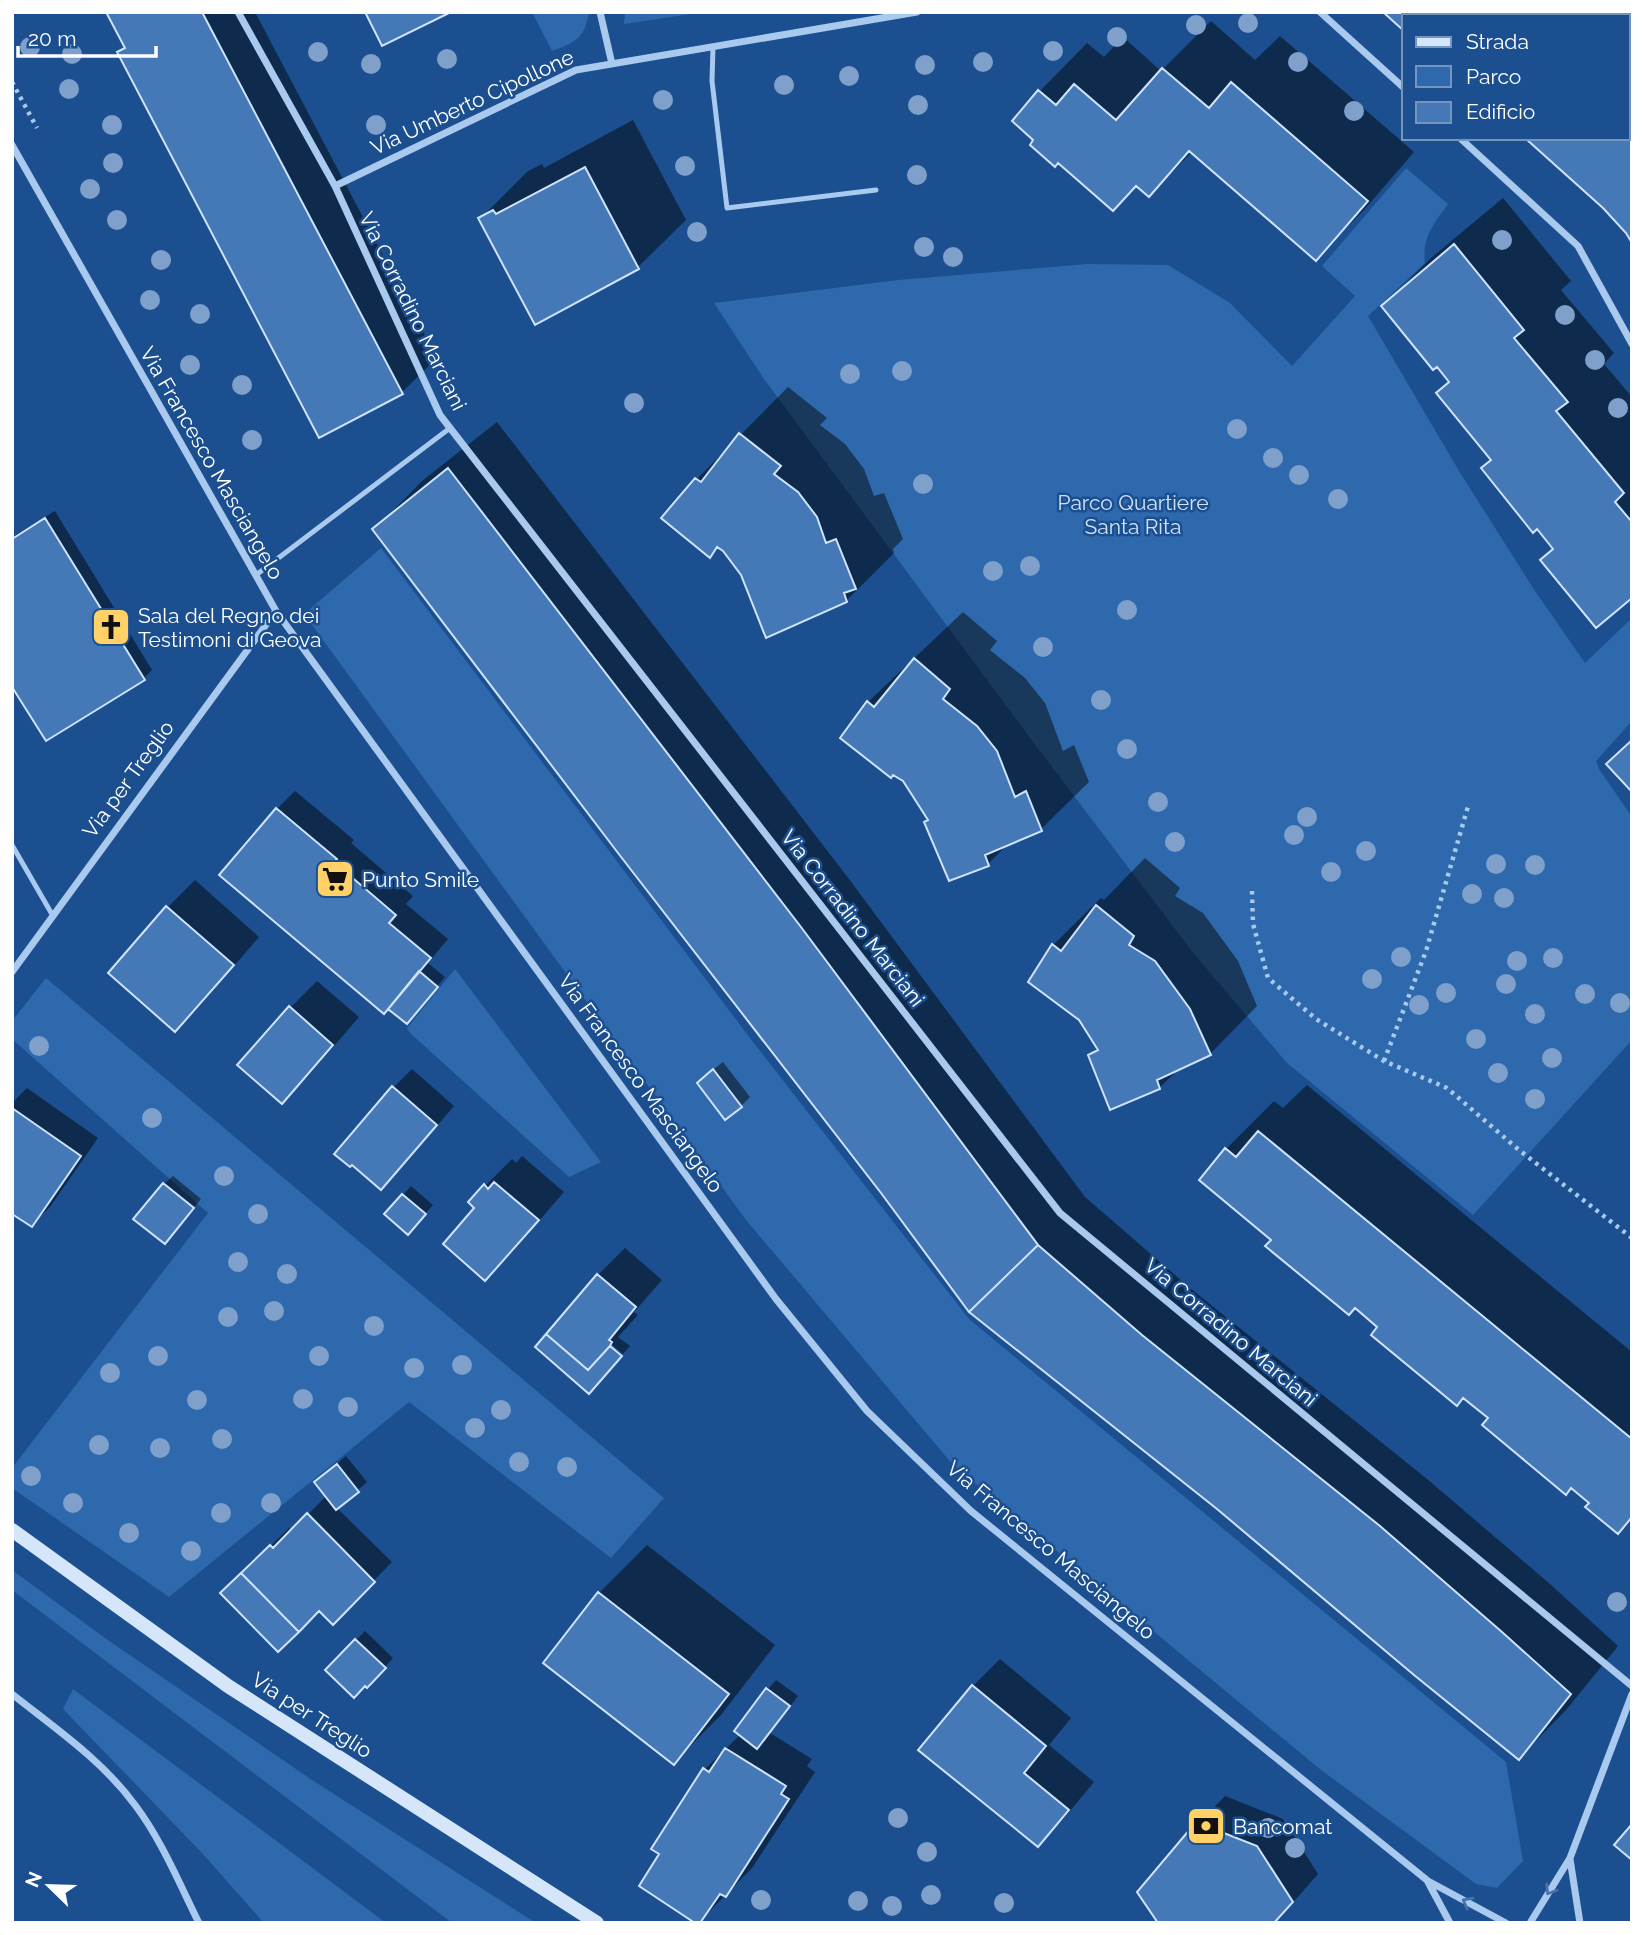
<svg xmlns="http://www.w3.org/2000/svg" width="1644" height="1935" viewBox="0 0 1644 1935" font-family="Raleway,sans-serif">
  <rect width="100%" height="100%" fill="#1b4f8f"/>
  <path fill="#2e69ad" d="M532,12H589C585,38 575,43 552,51Z
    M625,12H698V13L624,24Z
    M1593,12H1632V50L1628,46V16H1597Z
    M1406,168L1448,204C1433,225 1422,237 1425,263L1368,316L1459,471L1535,591L1585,663L1632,618V721L1596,761L1599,769L1632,817V1040L1473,1215L1287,1063L1194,954L1030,738L764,379L714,303L898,280L1088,264L1168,265L1230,303L1292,366L1355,296L1322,266Z
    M381,548L753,1042L969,1319L1506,1762L1523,1861L1497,1888L1476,1884L1321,1770L954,1466L746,1220L304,614Z
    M455,969L601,1162L569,1177L410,1033L407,1028Z
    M46,978L664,1498L611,1558L409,1402L169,1597L12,1488V1468L208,1213L12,1039V1021Z
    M12,1570L105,1638L312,1780L536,1923H452L12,1590Z
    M73,1689L386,1923H264L202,1853L63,1709Z"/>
  <path fill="#0007" d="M108,12H255L437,358L402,392L119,53L126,46Z
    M1386,12H1632V239L1628,138V16H1404V29Z
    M1211,21L1255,60L1280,36L1414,152L1364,210L1316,258L1193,151L1149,195L1137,185L1113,209L1014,121L1040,91L1087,43L1104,57L1123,37L1161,71Z
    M633,120L686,220L638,267L480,219L528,171L542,164L544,168Z
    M1503,198L1571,281L1561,290L1614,353L1604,364L1632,397V596L1554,548L1492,459L1450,381L1383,306L1431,258Z
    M788,387L827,418L820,425L845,444L864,469L874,496L884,493L903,539L893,549L894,553L846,601L742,574L725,550L719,546L710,555L696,480Z
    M497,422L849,879L1085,1197L1190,1288L1427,1479L1550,1584L1618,1646L1566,1710L1519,1758L882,1192L375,529L422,481Z
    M55,511L152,670L144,678L12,684V537Z
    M963,612L997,641L990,650L1025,678L1045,703L1063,751L1074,745L1089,782L1041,829L1009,843L988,864L868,702Z
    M295,791L354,840L351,843L413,896L406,904L448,939L428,963L445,977L415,1013L388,1007L277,809Z
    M1145,858L1180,888L1175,896L1203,913L1238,961L1257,1006L1210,1054L1180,1068L1159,1088L1090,1055L1098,1047L1053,945L1101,898L1104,900Z
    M195,880L259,937L202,1003L175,1030L110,973L168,907Z
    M317,981L359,1017L309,1075L282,1102L290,1008Z
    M723,1062L750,1097L741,1106L708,1074Z
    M412,1069L454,1106L399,1170L381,1188L353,1163L337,1154L394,1087Z
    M1307,1085L1632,1352V1518L1618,1532L1591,1502L1201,1179L1226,1149L1274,1101L1283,1108Z
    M27,1088L98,1138L50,1207L31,1225L12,1212V1103Z
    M522,1156L564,1192L512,1252L485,1279L476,1207L485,1186L512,1159L516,1163Z
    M173,1176L201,1199L165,1242L164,1184Z
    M411,1186L433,1205L416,1224L403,1195Z
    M625,1248L662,1280L634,1312L638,1315L618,1337L630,1346L623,1354L611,1344L609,1347L598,1275Z
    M346,1456L367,1482L337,1508L392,1562L333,1622L319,1608L223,1593L289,1528L292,1531L327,1495L325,1474Z
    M647,1545L775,1645L721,1715L673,1763L599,1593Z
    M365,1631L393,1658L376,1677L327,1670Z
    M1000,1659L1071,1718L1049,1745L1094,1782L1064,1818L1038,1845L973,1686Z
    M776,1680L798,1696L770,1733L812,1759L807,1766L815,1772L752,1868L698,1923L661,1854L704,1770L741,1734L736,1730L768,1689Z
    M1225,1796L1283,1819L1318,1874L1275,1923H1160L1198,1824Z"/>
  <path fill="#4478b7" stroke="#cfe3fa" stroke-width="2" d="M106,12H202L403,394L319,438L117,52L125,48Z
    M365,12H451L382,46Z
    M1383,12H1533L1537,16H1404V31Z
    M1162,68L1209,108L1231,82L1368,201L1316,261L1189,151L1149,197L1136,186L1113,211L1058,163L1055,167L1030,145L1033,140L1012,121L1038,90L1056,105L1074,84L1116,120Z
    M1628,94L1632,97V243L1626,233L1603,208L1525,138H1628Z
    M585,167L639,269L535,325L478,218L493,210L496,214Z
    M1454,244L1524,330L1514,338L1568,402L1556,411L1624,493L1615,502L1632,522V598L1596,628L1540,560L1553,549L1537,529L1533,533L1481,468L1491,460L1436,393L1449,382L1437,367L1433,370L1381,306Z
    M739,433L781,466L774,474L798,492L817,517L826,543L836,539L856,589L844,593L847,602L766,638L741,575L723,551L717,547L710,558L661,518L695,478L701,482Z
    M448,468L801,927L1038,1245L969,1312L881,1193L618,853L372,529Z
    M45,518L145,680L46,741L12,687V539Z
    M914,658L950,689L943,699L977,726L997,751L1015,797L1026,791L1042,831L985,855L989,866L949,881L924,822L928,820L903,781L893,775L891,778L840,738L867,701L874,707Z
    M1632,740V792L1606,764Z
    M276,808L337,859L334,862L396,915L389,923L431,958L384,1014L219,875Z
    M1096,905L1134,936L1129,945L1155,961L1190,1009L1211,1055L1157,1080L1160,1089L1110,1110L1088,1055L1098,1050L1079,1020L1028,982L1052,944L1061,951Z
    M166,906L234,965L175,1032L108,973Z
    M419,971L438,987L407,1024L388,1009Z
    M289,1006L333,1045L282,1104L237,1065Z
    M713,1069L742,1107L725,1120L697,1083Z
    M392,1086L437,1125L381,1190L352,1165L350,1167L334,1154Z
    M12,1108L81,1156L32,1227L12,1214Z
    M1258,1131L1632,1439V1517L1618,1534L1585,1507L1589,1503L1571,1488L1566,1495L1482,1425L1488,1418L1463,1398L1457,1406L1371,1335L1377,1327L1355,1308L1349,1315L1265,1246L1271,1240L1199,1180L1225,1148L1236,1157Z
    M494,1182L539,1220L485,1281L443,1244L474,1208L468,1202L484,1184L488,1189Z
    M163,1183L194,1208L165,1244L133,1219Z
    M402,1194L426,1214L408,1235L384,1214Z
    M1038,1245L1142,1335L1380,1526L1502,1632L1571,1694L1519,1760L1414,1675L1217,1509L969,1312Z
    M597,1274L636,1307L609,1340L612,1342L610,1346L588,1370L546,1334Z
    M546,1334L588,1370L610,1346L622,1356L589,1394L535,1347Z
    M337,1464L359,1492L336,1510L314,1482Z
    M307,1513L375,1582L333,1625L319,1611L299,1632L241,1573L270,1545L273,1548Z
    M241,1573L299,1632L278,1652L220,1593Z
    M598,1592L729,1694L674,1765L543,1663Z
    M355,1639L386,1668L367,1688L365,1686L354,1698L325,1670Z
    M972,1685L1046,1746L1024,1773L1069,1810L1038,1847L918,1750Z
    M766,1688L790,1706L757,1749L734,1731Z
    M725,1748L786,1786L781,1794L789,1799L726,1897L720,1894L700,1923H695L639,1886L659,1854L651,1849L703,1768L709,1772Z
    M1196,1822L1257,1846L1293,1902L1274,1923H1158L1137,1892Z
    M1632,1824V1860L1614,1845Z"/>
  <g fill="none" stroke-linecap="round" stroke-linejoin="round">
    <path stroke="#a9c9ee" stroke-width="4.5" stroke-dasharray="3.5 5" stroke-linecap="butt" d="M12,82L37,128
      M1252,891L1253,924L1268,978L1316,1019L1384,1061L1447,1088L1519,1150L1632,1238
      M1384,1061L1426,951L1469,803"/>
    <path stroke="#a9c9ee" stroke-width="5" d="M1560,12L1564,16
      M713,47L712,81L727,208L876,190
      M1628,74L1632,77
      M256,575L450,428
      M12,845L53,916"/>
    <path stroke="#a9c9ee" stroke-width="7" d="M238,12L335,186L440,415L1060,1213L1632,1686
      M600,12L612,64
      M1320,12L1404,88
      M1460,138L1578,246L1632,344
      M12,145L276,611L776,1299L867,1411L971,1511L1428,1881L1506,1923
      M335,186L576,70L917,12
      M12,972L276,611
      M12,1694C56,1729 102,1760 135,1805C161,1839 180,1885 199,1923
      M1570,1859L1580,1923
      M1428,1882L1450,1923
      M1530,1923L1570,1858L1632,1694"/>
    <path stroke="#d6e6fa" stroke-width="14" d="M12,1530L228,1686L597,1923"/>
  </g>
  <g fill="#7ea0ca">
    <circle cx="1248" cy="23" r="10"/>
    <circle cx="1196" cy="25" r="10"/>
    <circle cx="1117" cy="37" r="10"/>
    <circle cx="30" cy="47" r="10"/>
    <circle cx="1053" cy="51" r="10"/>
    <circle cx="318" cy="52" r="10"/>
    <circle cx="72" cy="54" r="10"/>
    <circle cx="447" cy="59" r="10"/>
    <circle cx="983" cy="62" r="10"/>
    <circle cx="1298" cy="62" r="10"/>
    <circle cx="371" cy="64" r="10"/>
    <circle cx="925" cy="65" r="10"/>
    <circle cx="849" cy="76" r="10"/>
    <circle cx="784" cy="85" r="10"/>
    <circle cx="69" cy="89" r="10"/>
    <circle cx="663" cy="100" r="10"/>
    <circle cx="918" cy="105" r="10"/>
    <circle cx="1354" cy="111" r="10"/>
    <circle cx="112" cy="125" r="10"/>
    <circle cx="376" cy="125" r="10"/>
    <circle cx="113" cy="163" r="10"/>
    <circle cx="685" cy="166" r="10"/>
    <circle cx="917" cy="175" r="10"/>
    <circle cx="90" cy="189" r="10"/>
    <circle cx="117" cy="220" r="10"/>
    <circle cx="697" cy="232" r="10"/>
    <circle cx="1502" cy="240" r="10"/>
    <circle cx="924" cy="247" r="10"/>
    <circle cx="953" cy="257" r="10"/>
    <circle cx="161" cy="260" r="10"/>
    <circle cx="150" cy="300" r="10"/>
    <circle cx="200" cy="314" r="10"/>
    <circle cx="1565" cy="315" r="10"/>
    <circle cx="1595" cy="360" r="10"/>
    <circle cx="190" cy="365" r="10"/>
    <circle cx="902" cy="371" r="10"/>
    <circle cx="850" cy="374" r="10"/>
    <circle cx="242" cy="385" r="10"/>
    <circle cx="634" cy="403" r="10"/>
    <circle cx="1618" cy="408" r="10"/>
    <circle cx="1237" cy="429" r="10"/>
    <circle cx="252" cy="440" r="10"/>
    <circle cx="1273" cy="458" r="10"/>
    <circle cx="1299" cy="475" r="10"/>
    <circle cx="923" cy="484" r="10"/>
    <circle cx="1338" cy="499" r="10"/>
    <circle cx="1030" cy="566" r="10"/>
    <circle cx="993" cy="571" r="10"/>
    <circle cx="1127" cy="610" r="10"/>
    <circle cx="1043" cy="647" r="10"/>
    <circle cx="1101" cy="700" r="10"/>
    <circle cx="1127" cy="749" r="10"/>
    <circle cx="1158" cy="802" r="10"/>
    <circle cx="1307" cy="817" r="10"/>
    <circle cx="1294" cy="835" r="10"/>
    <circle cx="1175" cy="842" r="10"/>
    <circle cx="1366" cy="851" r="10"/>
    <circle cx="1496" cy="864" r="10"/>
    <circle cx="1535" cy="865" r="10"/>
    <circle cx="1331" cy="872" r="10"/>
    <circle cx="1472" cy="894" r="10"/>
    <circle cx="1504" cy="898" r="10"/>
    <circle cx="1401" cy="957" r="10"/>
    <circle cx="1553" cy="958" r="10"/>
    <circle cx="1517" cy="961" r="10"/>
    <circle cx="1372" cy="979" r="10"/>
    <circle cx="1506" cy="984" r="10"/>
    <circle cx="1446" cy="993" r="10"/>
    <circle cx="1585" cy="994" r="10"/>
    <circle cx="1620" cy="1003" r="10"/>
    <circle cx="1419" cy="1005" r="10"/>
    <circle cx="1535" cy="1014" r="10"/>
    <circle cx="1476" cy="1039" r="10"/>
    <circle cx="39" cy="1046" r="10"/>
    <circle cx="1552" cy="1058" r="10"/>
    <circle cx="1498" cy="1073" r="10"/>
    <circle cx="1535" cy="1099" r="10"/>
    <circle cx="152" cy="1118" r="10"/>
    <circle cx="224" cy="1176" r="10"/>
    <circle cx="258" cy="1214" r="10"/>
    <circle cx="238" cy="1262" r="10"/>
    <circle cx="287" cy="1274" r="10"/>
    <circle cx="274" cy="1311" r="10"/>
    <circle cx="228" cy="1317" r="10"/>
    <circle cx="374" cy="1326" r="10"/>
    <circle cx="158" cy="1356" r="10"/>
    <circle cx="319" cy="1356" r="10"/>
    <circle cx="462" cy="1365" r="10"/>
    <circle cx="414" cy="1368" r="10"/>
    <circle cx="110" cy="1373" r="10"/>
    <circle cx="303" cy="1399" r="10"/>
    <circle cx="197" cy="1400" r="10"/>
    <circle cx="348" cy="1407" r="10"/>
    <circle cx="501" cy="1410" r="10"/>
    <circle cx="475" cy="1428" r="10"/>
    <circle cx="222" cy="1439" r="10"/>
    <circle cx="99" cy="1445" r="10"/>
    <circle cx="160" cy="1448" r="10"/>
    <circle cx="519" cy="1462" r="10"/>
    <circle cx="567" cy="1467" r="10"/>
    <circle cx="31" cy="1476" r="10"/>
    <circle cx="73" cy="1503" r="10"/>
    <circle cx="271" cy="1503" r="10"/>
    <circle cx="221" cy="1513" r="10"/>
    <circle cx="129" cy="1533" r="10"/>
    <circle cx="191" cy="1551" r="10"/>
    <circle cx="1617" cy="1602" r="10"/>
    <circle cx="898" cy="1818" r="10"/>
    <circle cx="1268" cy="1828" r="10"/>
    <circle cx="1295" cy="1848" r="10"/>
    <circle cx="927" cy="1852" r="10"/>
    <circle cx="931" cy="1895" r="10"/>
    <circle cx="761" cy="1900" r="10"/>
    <circle cx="858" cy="1901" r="10"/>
    <circle cx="1004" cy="1903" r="10"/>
    <circle cx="892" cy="1906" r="10"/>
  </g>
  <defs><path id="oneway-chevron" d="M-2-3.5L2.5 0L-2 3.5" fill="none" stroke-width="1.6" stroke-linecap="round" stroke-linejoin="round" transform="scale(1.75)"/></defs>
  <g stroke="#4674ac">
    <use href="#oneway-chevron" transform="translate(1550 1890) rotate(122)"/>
    <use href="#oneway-chevron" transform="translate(1467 1902) rotate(-152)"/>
  </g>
  <defs>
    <g id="church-square" transform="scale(2.0125)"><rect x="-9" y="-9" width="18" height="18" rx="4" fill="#ffd166" stroke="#1b4f8f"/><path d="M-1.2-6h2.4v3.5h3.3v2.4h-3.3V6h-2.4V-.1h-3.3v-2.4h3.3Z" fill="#111"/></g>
    <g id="supermarket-square" transform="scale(2.0125)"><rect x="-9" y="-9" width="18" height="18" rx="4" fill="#ffd166" stroke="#1b4f8f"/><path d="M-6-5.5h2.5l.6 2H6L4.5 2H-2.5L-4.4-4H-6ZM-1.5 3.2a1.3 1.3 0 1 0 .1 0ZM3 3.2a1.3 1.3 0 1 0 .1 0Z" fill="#111"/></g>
    <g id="bank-square" transform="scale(2.0125)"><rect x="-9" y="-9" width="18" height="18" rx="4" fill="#ffd166" stroke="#1b4f8f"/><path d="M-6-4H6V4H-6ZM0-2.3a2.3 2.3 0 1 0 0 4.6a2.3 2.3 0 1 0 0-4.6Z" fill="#111"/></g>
  </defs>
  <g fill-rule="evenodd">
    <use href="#church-square" x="111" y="627"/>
    <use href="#supermarket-square" x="335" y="879"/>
    <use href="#bank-square" x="1206" y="1826"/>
  </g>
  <g text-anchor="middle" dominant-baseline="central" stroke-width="5" stroke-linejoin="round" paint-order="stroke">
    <g font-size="21" fill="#fff" stroke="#1b4f8f">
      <text transform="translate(472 102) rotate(-25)">Via Umberto Cipollone</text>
      <text transform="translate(413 311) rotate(64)">Via Corradino Marciani</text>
      <text transform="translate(212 463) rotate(60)">Via Francesco Masciangelo</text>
      <text transform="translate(128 779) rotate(-54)">Via per Treglio</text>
      <text transform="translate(853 918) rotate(52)">Via Corradino Marciani</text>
      <text transform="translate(641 1083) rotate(54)">Via Francesco Masciangelo</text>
      <text transform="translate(1231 1332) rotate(40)">Via Corradino Marciani</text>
      <text transform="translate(1051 1550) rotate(40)">Via Francesco Masciangelo</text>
      <text transform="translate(312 1715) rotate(33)">Via per Treglio</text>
    </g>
    <g font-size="21" fill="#cfe3fa" stroke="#1b4f8f">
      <text x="1133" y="502">Parco Quartiere<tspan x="1133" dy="24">Santa Rita</tspan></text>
    </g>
    <g font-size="21" fill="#fff" stroke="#1b4f8f" text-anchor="start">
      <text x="138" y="615">Sala del Regno dei<tspan x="138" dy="24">Testimoni di Geova</tspan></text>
      <text x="362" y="879">Punto Smile</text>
      <text x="1233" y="1826">Bancomat</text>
    </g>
  </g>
  <rect width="1644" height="1935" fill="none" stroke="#ffffff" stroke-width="28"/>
  <rect x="1402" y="14" width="228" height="126" fill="#1b4f8f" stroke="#7695bc" stroke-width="2"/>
  <rect x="1416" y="37" width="35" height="10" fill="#d6e6fa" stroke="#7695bc" stroke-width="2"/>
  <text x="1466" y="49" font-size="21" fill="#ffffff">Strada</text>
  <rect x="1416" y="66" width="35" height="21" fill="#2e69ad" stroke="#7695bc" stroke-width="2"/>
  <text x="1466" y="84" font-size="21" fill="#ffffff">Parco</text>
  <rect x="1416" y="102" width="35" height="21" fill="#4478b7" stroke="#7695bc" stroke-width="2"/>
  <text x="1466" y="119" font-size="21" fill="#ffffff">Edificio</text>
  <g transform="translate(49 1886) rotate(293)" stroke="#1b4f8f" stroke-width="5" paint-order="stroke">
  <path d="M0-5L12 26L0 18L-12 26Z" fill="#ffffff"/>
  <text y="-10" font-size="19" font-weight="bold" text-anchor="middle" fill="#ffffff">N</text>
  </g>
  <path d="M18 46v10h138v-10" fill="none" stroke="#ffffff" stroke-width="3.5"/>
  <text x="28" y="46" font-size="21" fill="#ffffff" stroke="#1b4f8f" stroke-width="5" paint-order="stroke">20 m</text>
</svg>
